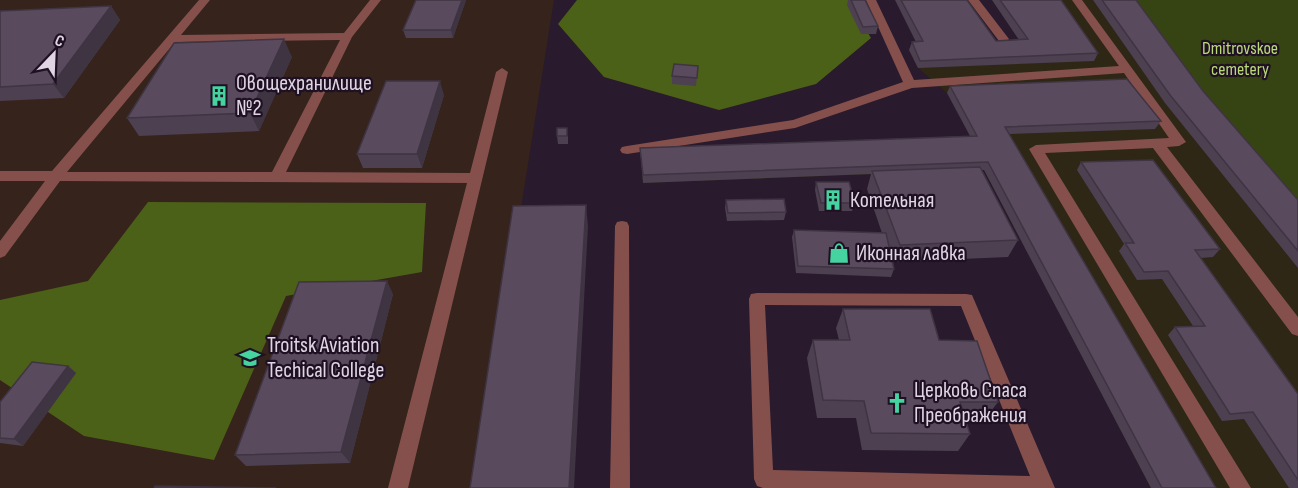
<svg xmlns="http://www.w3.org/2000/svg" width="1298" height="488" viewBox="0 0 1298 488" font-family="'Sofia Sans Condensed',sans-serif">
  <rect width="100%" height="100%" fill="#291a2d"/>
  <path fill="#2e2716" d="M916,0L993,48L1024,47L992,0H1126L1298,217V488H1151L984,170L643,183L641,156L974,143L947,93L918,68L909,50L919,49Z"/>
  <path fill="#35231c" d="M0,0H554L518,227L480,488H0Z"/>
  <path fill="#364413" d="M1126,0H1298V217Z"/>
  <path fill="#4c6118" d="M577,0H848L871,38L816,84L719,110L604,77L558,24Z
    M148,202L426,203L422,272L286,296L214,460L84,436L0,380V300L88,281Z"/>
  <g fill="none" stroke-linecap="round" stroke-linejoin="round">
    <path fill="#85504c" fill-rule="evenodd" d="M199,0H210L181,35L344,33L370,0H381L352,37L286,172L470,173L496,72L502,68L508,72L408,488H388L467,183L60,181L5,256L0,258V241L45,181H0V171H52ZM340,40L272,172H67L175,42Z
      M866,0H876L914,80L1119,66L1072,0H1082L1186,142L1179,146L1167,147L1298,317V336L1292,334L1153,148L1045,153L1251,488H1230L1029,149L1036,145L1169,138L1124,73L912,88L795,128L627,154L622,153L620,150L622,147L627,146L793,120L903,82Z
      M968,0H979L1009,39L1007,41H999Z
      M622,221L627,222L629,226L630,488H610L615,226L617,222Z
      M757,293L966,294L972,295L1055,488H763L757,486L754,479L749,299L751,294ZM765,305L961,306L1030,476L773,470Z"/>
  </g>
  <path fill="#4d4051" d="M466,0L453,38H406L403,30Z
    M848,0H865L878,26L876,34H861L847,5Z
    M895,0H967L996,41L1019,40L992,0H1061L1098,53L1094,61L918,68L909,50L912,42H916Z
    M1093,0H1136L1203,91L1298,200V268L1165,103Z
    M111,6L120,20L64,98L0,101V11Z
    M292,57L259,131L139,136L127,118Z
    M698,66L696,86L672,84V76Z
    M950,86L1161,121L1155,129L1009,134L1216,488H1151L984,170H982L1018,240L1008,257L893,262L894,269L891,277L796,273L792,237L794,230L882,233L867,189L871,174L643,183L640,148L970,136L947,93Z
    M444,95L422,168H363L357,154Z
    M557,136H568V144H558Z
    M1081,162L1220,249L1213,257L1200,258L1298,394V488H1289L1244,419L1222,421L1168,335L1175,327L1193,326L1162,279L1137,280L1119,251L1124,244L1077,170Z
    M816,182L855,203L852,211H819L815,190Z
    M726,200L786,212L784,220L727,221L725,208Z
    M393,294L350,463L246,466L235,455Z
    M843,309L939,340L998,402L985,419H965L970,434L958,451L862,450L856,418H817L807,358L813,340H839L836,328Z
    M68,366L76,373L23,446L0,443V402Z"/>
  <path fill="#3f3442" d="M462,0H466L453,38L451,30Z
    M111,6L120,20L64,98L53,84Z
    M284,39L292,57L259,131L250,113Z
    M440,81L444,95L422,168L417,154Z
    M586,205L588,226L574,488H569Z
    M387,281L393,294L350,463L341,452Z
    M68,366L76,373L23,446L14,439Z"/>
  <path fill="#5a4a5e" stroke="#3f3442" stroke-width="1.5" d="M416,0H462L451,30H403Z
    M851,0H865L878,26L863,27Z
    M901,0H967L996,41L1028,39L1000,0H1061L1098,53L920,61L912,42L923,41Z
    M1102,0H1136L1203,91L1298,200V251L1170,95Z
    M111,6L53,84L0,87V11Z
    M284,39L250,113L127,118L174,43Z
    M674,64L698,66L697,78L672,76Z
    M1127,79L1161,121L1005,127L1216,488H1162L988,162L643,175L640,148L977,136L950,86Z
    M386,81H440L417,154H357Z
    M557,128H567V136H557Z
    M1153,160L1220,249L1195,250L1298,394V480L1253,412L1230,414L1175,327L1205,326L1168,271L1144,272L1125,243H1134L1081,162Z
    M980,167L1018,240L900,245L872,171Z
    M816,182H849L855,203H821Z
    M784,199L786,212L728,213L726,200Z
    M586,205L569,488H470L513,206Z
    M794,230L886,233L894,269L798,266Z
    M387,281L341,452L235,455L299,282Z
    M843,309H930L939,340L977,341L998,402H960L970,434L871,433L864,401L823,400L813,340H850Z
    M32,362L68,366L14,439L0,438V402Z
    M155,486L276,488H154Z"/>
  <defs>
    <g id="building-bare" transform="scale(1.62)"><path d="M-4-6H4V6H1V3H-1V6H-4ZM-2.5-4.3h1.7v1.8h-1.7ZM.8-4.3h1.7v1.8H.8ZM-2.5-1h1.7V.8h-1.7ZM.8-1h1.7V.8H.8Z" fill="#45d49f" stroke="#1f1123" stroke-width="2.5" paint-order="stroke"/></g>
    <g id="shop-bare" transform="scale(1.62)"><path d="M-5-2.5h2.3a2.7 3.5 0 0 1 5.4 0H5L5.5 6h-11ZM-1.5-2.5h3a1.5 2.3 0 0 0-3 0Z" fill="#45d49f" stroke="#1f1123" stroke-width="2.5" paint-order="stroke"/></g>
    <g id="university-bare" transform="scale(1.62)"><path d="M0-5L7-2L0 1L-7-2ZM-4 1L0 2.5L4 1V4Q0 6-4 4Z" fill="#45d49f" stroke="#1f1123" stroke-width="2.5" paint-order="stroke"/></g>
    <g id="church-bare" transform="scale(1.62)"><path d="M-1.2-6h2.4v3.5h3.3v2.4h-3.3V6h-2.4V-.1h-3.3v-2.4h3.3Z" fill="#45d49f" stroke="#1f1123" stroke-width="2.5" paint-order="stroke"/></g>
  </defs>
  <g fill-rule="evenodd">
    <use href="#building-bare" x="219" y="96"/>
    <use href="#building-bare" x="833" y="200"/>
    <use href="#shop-bare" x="839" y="253"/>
    <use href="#university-bare" x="250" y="358"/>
    <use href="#church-bare" x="897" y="403"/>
  </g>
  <g text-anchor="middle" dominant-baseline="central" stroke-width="4.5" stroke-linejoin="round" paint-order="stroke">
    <g font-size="18" fill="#b9da77" stroke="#1f1123">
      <text x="1240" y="48">Dmitrovskoe<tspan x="1240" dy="21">cemetery</tspan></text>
    </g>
    <g font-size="22" fill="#e0d6e3" stroke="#1f1123" text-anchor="start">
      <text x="236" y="83">Овощехранилище<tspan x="236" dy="25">№2</tspan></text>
      <text x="850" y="200">Котельная</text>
      <text x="856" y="253">Иконная лавка</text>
      <text x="267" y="345">Troitsk Aviation<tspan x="267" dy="25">Techical College</tspan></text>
      <text x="914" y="390">Церковь Спаса<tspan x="914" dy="25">Преображения</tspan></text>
    </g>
  </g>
  <g transform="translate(54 54) rotate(23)" stroke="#1f1123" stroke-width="4.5" paint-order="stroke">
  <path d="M0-4.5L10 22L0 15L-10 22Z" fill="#e0d6e3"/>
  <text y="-9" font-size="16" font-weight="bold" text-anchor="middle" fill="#e0d6e3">С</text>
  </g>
</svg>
